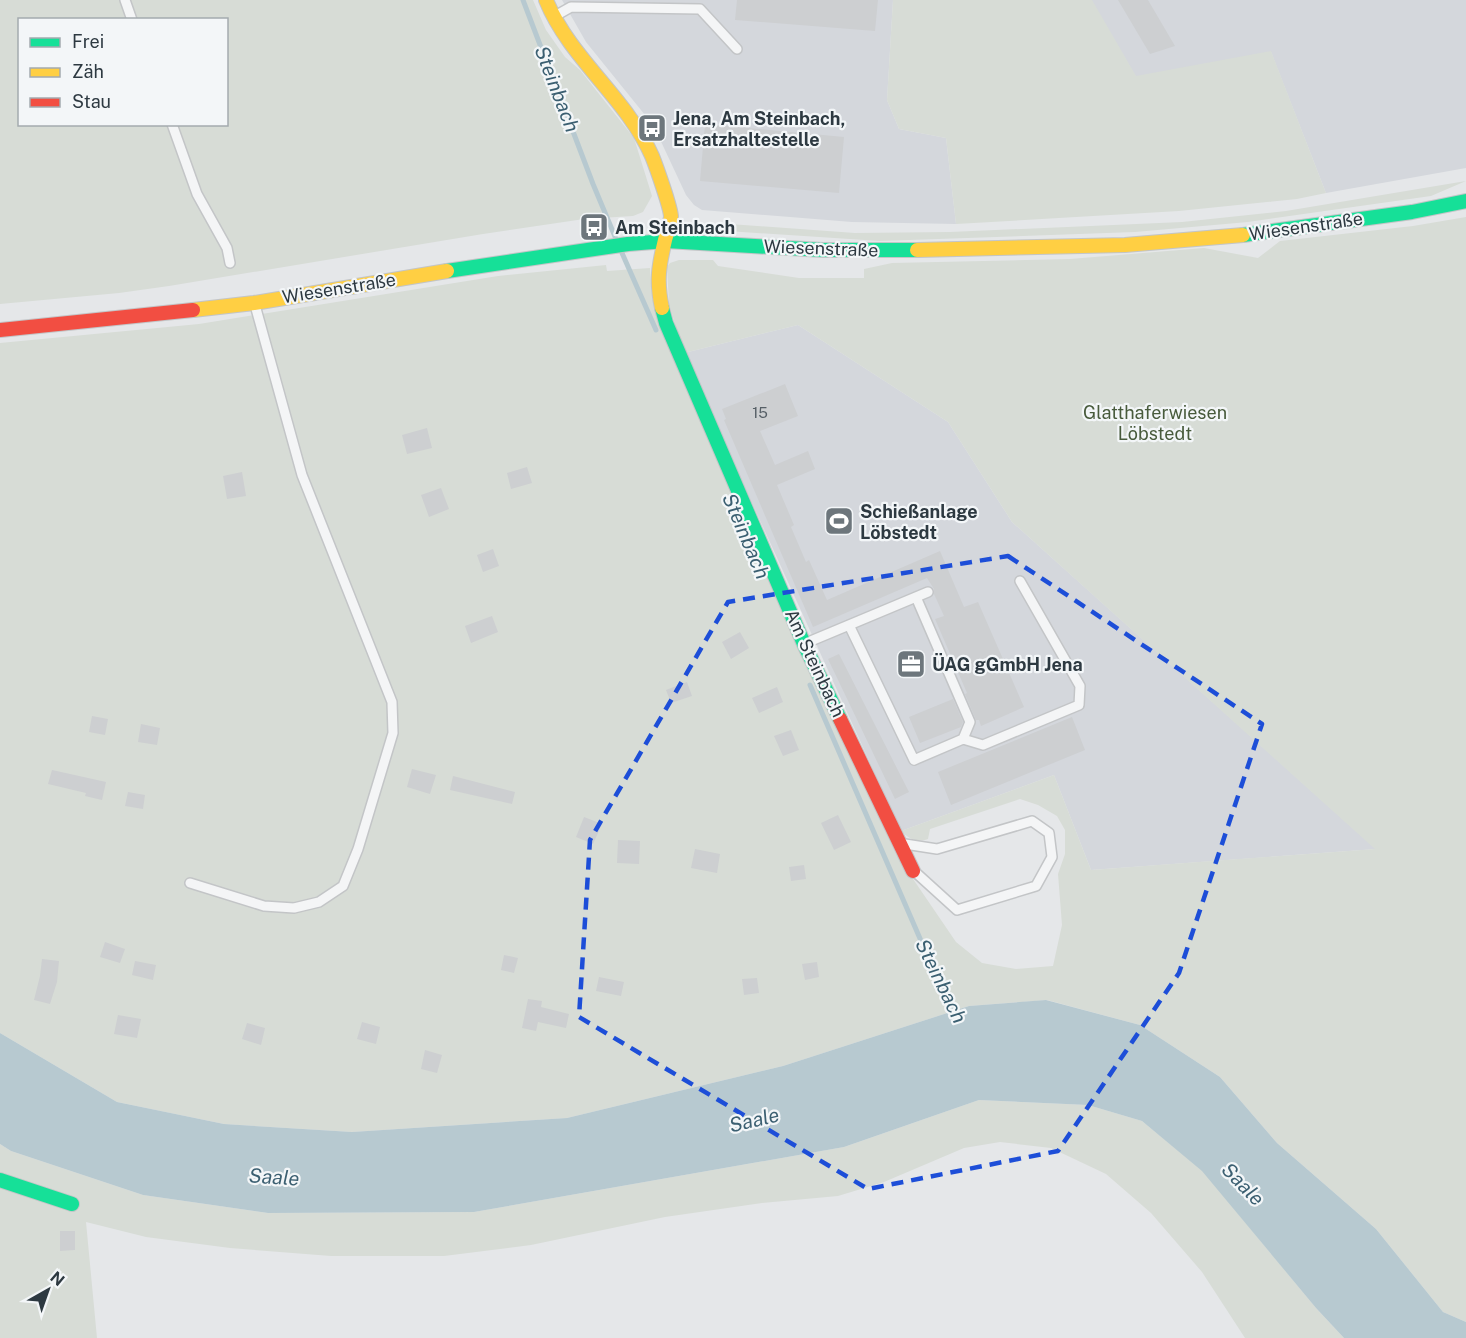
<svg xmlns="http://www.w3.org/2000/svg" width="1466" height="1338" viewBox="0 0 1466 1338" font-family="'Public Sans',sans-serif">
  <rect width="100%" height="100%" fill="#e5e7e9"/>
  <path fill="#d4d7dc" d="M562,0H893L887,100L899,129L946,138L956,224L852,222L702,210L694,205L686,195L657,133L645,115L586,42Z
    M1091,0H1466V168L1326,193L1271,52L1136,77Z
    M798,325L948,422L1012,522L1376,849L1091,870L1054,775L901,831L684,353Z"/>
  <path fill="#d7dcd6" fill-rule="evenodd" d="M0,0H533L546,30L565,57L580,70L634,138L652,196L643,212L633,216L584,219L483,234L169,286L119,293L0,304ZM20,20H226V124H20Z
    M893,0H1092L1136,76L1271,51L1326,193L1297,199L1179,211L956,224L946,138L899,129L887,100Z
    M1466,181L1431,196L1248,222L1135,232L880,241L727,231V226L730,224L855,233L950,232L1182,222L1286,211Z
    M1466,217V1322L1443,1312L1376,1229L1277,1143L1220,1077L1140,1025L1047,1000L969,1006L783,1066L567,1118L352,1132L224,1124L117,1102L0,1033V343L199,324L498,276L606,265L607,271L650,268L652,298L674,357L771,587L896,854L956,942L982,963L1016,969L1053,966L1062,925L1058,874L1065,854V830L1057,816L1038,805L1020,799L930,829L928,839C917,843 909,839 901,831L1054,775L1091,870L1375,849L1012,522L948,422L798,325L684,353L669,304L667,267L670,263L679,260H713L718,266L799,278H864V269L892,263L1070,259L1204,248L1258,258L1280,241L1413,226Z
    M979,1100L1088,1105L1142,1121L1203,1171L1316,1308L1344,1338H1245L1202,1272L1151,1213L1106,1174L1051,1148L1000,1142L964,1148L884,1182L838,1196L762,1203L665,1217L531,1245L444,1256H331L230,1248L146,1237L86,1222L97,1338H0V1144L11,1151L143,1195L268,1213L474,1212L844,1147Z"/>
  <path fill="#b7c9d0" d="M1046,1000L1140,1025L1220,1077L1277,1143L1376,1229L1443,1312L1466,1322V1338H1344L1316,1308L1202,1171L1142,1121L1088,1105L979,1100L844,1147L474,1212L268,1213L143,1195L11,1151L0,1144V1033L117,1102L224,1124L352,1132L567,1118L783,1066L969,1006Z"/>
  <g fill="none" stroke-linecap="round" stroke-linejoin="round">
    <path stroke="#b7c9d0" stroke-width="5" d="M523,0L593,184L616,239
      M622,253L656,330
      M810,685L938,980L958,1016"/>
  </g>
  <path fill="#cdcfd1" d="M737,0H878L875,31L735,20Z
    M1118,0H1148L1175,46L1150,54Z
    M705,124L844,137L839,193L700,181Z
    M785,384L798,416L760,431L775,465L808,451L815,469L777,485L794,525L791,527L806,562L809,560L827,600L940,551L964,607L978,602L1024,707L981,726L979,720H976L965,694L967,693L935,619L944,616L934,594V589L927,578L813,627L724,420L726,419L722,409Z
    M427,428L432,448L407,454L402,435Z
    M527,467L532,483L511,489L507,473Z
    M242,472L246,496L227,499L223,476Z
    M441,488L449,509L429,517L421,495Z
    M493,549L499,566L483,572L477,555Z
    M492,616L498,632L471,643L465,626Z
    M740,632L749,648L731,659L722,642Z
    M839,654L909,792L895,799L828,659Z
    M687,682L692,696L671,703L666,690Z
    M777,687L783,702L759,713L752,698Z
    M953,699L963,722L961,727L920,743L909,717Z
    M92,716L108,719L105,735L89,732Z
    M1072,717L1085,750L951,805L938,772Z
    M141,724L160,728L157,745L138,742Z
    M791,730L799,750L783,756L774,736Z
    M412,769L436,775L430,794L407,787Z
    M52,770L106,782L102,800L85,796L86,793L48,784Z
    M453,776L515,792L512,804L450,790Z
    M128,792L145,795L143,809L125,806Z
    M838,815L851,842L834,850L821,823Z
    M584,817L602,824L593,844L576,837Z
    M618,840L640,841L639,864L617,863Z
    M695,849L720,854L717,873L691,868Z
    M804,865L806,879L791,881L789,867Z
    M105,942L125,949L120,963L100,957Z
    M504,955L518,958L514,973L501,970Z
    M42,959L59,961L57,982L50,1004L34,1000L40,976Z
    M135,961L156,965L153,980L132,975Z
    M817,962L819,977L805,980L802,964Z
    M599,977L624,982L621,996L596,991Z
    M757,978L759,993L744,995L742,979Z
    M528,999L542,1001L541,1007L569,1014L566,1028L538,1022L536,1031L522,1028Z
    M118,1015L141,1019L137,1038L114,1034Z
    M362,1022L380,1027L376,1044L357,1039Z
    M247,1023L265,1028L261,1045L242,1039Z
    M425,1050L442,1055L437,1073L421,1069Z
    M60,1231H75V1250L60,1251Z"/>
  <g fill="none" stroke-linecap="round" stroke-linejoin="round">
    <g stroke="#c3c5c7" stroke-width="12">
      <path id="lane" d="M125,0L132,20
        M555,16L571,7L700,9L737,49
        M172,124L197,194L227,248L230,263
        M849,625L914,760L963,739L970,722L916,597
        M806,643L928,592
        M963,739L983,745L1079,705L1080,686L1020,581
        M905,844L937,849L1032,821L1049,833L1052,857L1036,886L957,910L914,871
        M190,883L264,906L294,908L319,902L343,886L358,849L393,733L392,702L302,475L255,305"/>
    </g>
    <g stroke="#c3c5c7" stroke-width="16">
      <path id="fast" d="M1243,235L1412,212L1466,201
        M447,271L628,244L666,241L823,250H917
        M662,308L666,323L804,644L840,719
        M0,1180L72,1204"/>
    </g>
    <g stroke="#c3c5c7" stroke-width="16">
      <path id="slow" d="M546,0C570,59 626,97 652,156C656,166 671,208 671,217C670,224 667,233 665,240C659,265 656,281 662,308
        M917,250L1125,245L1243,235
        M193,310L254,303L447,271"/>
    </g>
    <g stroke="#c3c5c7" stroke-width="16">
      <path id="jam" d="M0,330L193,310
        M840,719L913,871"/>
    </g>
    <use href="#lane" stroke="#f4f5f6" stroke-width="9"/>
    <use href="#fast" stroke="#16e098" stroke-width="14"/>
    <use href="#slow" stroke="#ffcf43" stroke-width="14"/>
    <use href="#jam" stroke="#f24e42" stroke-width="14"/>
  </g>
  <path fill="none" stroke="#1d4ed8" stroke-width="4.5" stroke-dasharray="12 8" stroke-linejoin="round" d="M1008,556L1262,724L1179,973L1058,1151L868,1189L579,1017L590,840L728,602Z"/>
  <defs>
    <g id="bus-square" transform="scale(1.5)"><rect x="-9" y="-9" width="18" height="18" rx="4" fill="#6d767c" stroke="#f3f6f8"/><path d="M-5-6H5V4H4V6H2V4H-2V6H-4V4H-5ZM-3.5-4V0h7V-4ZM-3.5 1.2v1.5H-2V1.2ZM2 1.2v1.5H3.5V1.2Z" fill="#fff"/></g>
    <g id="stadium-square" transform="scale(1.5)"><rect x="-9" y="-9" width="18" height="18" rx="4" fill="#6d767c" stroke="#f3f6f8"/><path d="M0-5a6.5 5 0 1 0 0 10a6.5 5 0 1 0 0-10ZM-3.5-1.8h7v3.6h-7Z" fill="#fff"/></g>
    <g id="office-square" transform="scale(1.5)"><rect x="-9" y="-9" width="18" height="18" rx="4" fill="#6d767c" stroke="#f3f6f8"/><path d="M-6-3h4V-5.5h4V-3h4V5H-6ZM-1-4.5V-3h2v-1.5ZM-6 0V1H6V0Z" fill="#fff"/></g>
  </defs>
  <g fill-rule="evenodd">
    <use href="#bus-square" x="652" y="128"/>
    <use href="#bus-square" x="594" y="227"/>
    <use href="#stadium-square" x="839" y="521"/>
    <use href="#office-square" x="911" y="664"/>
  </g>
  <g text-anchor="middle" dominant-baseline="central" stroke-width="4.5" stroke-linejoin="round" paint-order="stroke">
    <g font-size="15" fill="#565f66">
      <text x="760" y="412">15</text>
    </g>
    <g font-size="18" font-weight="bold" fill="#2d3941" stroke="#f3f6f8" text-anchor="start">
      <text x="673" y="118">Jena, Am Steinbach,<tspan x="673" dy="21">Ersatzhaltestelle</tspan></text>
      <text x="615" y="227">Am Steinbach</text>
      <text x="860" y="511">Schießanlage<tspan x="860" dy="21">Löbstedt</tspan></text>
      <text x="932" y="664">ÜAG gGmbH Jena</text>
    </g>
    <g font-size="18" fill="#2d3941" stroke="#f3f6f8">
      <text transform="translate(1306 226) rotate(-8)">Wiesenstraße</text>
      <text transform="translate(821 248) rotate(2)">Wiesenstraße</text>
      <text transform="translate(339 288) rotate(-9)">Wiesenstraße</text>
      <text transform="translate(815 663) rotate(65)">Am Steinbach</text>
    </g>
    <g font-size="18" fill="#485b3c" stroke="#f3f6f8">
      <text x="1155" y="412">Glatthaferwiesen<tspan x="1155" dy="21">Löbstedt</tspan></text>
    </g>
    <g font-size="20" font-style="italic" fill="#3b5f71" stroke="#f3f6f8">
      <text transform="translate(557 89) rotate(69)">Steinbach</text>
      <text transform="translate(746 536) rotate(67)">Steinbach</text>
      <text transform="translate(941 981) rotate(64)">Steinbach</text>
      <text transform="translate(754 1120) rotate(-13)">Saale</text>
      <text transform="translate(274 1177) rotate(4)">Saale</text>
      <text transform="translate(1243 1184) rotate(46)">Saale</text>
    </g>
  </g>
  <rect x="18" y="18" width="210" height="108" fill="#f3f6f8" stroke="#a4aaaf" stroke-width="1.5"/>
  <rect x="30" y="38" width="30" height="9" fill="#16e098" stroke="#a4aaaf" stroke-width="1.5"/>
  <text x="72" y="48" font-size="18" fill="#2d3941">Frei</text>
  <rect x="30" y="68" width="30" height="9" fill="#ffcf43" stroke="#a4aaaf" stroke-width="1.5"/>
  <text x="72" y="78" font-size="18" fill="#2d3941">Zäh</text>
  <rect x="30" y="98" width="30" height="9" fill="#f24e42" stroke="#a4aaaf" stroke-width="1.5"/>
  <text x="72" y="108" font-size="18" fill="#2d3941">Stau</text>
  <g transform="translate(48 1290) rotate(40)" stroke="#f3f6f8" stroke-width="4.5" paint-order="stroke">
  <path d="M0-4.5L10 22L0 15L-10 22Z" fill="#2d3941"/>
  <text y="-9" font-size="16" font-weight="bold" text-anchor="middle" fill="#2d3941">N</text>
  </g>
</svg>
